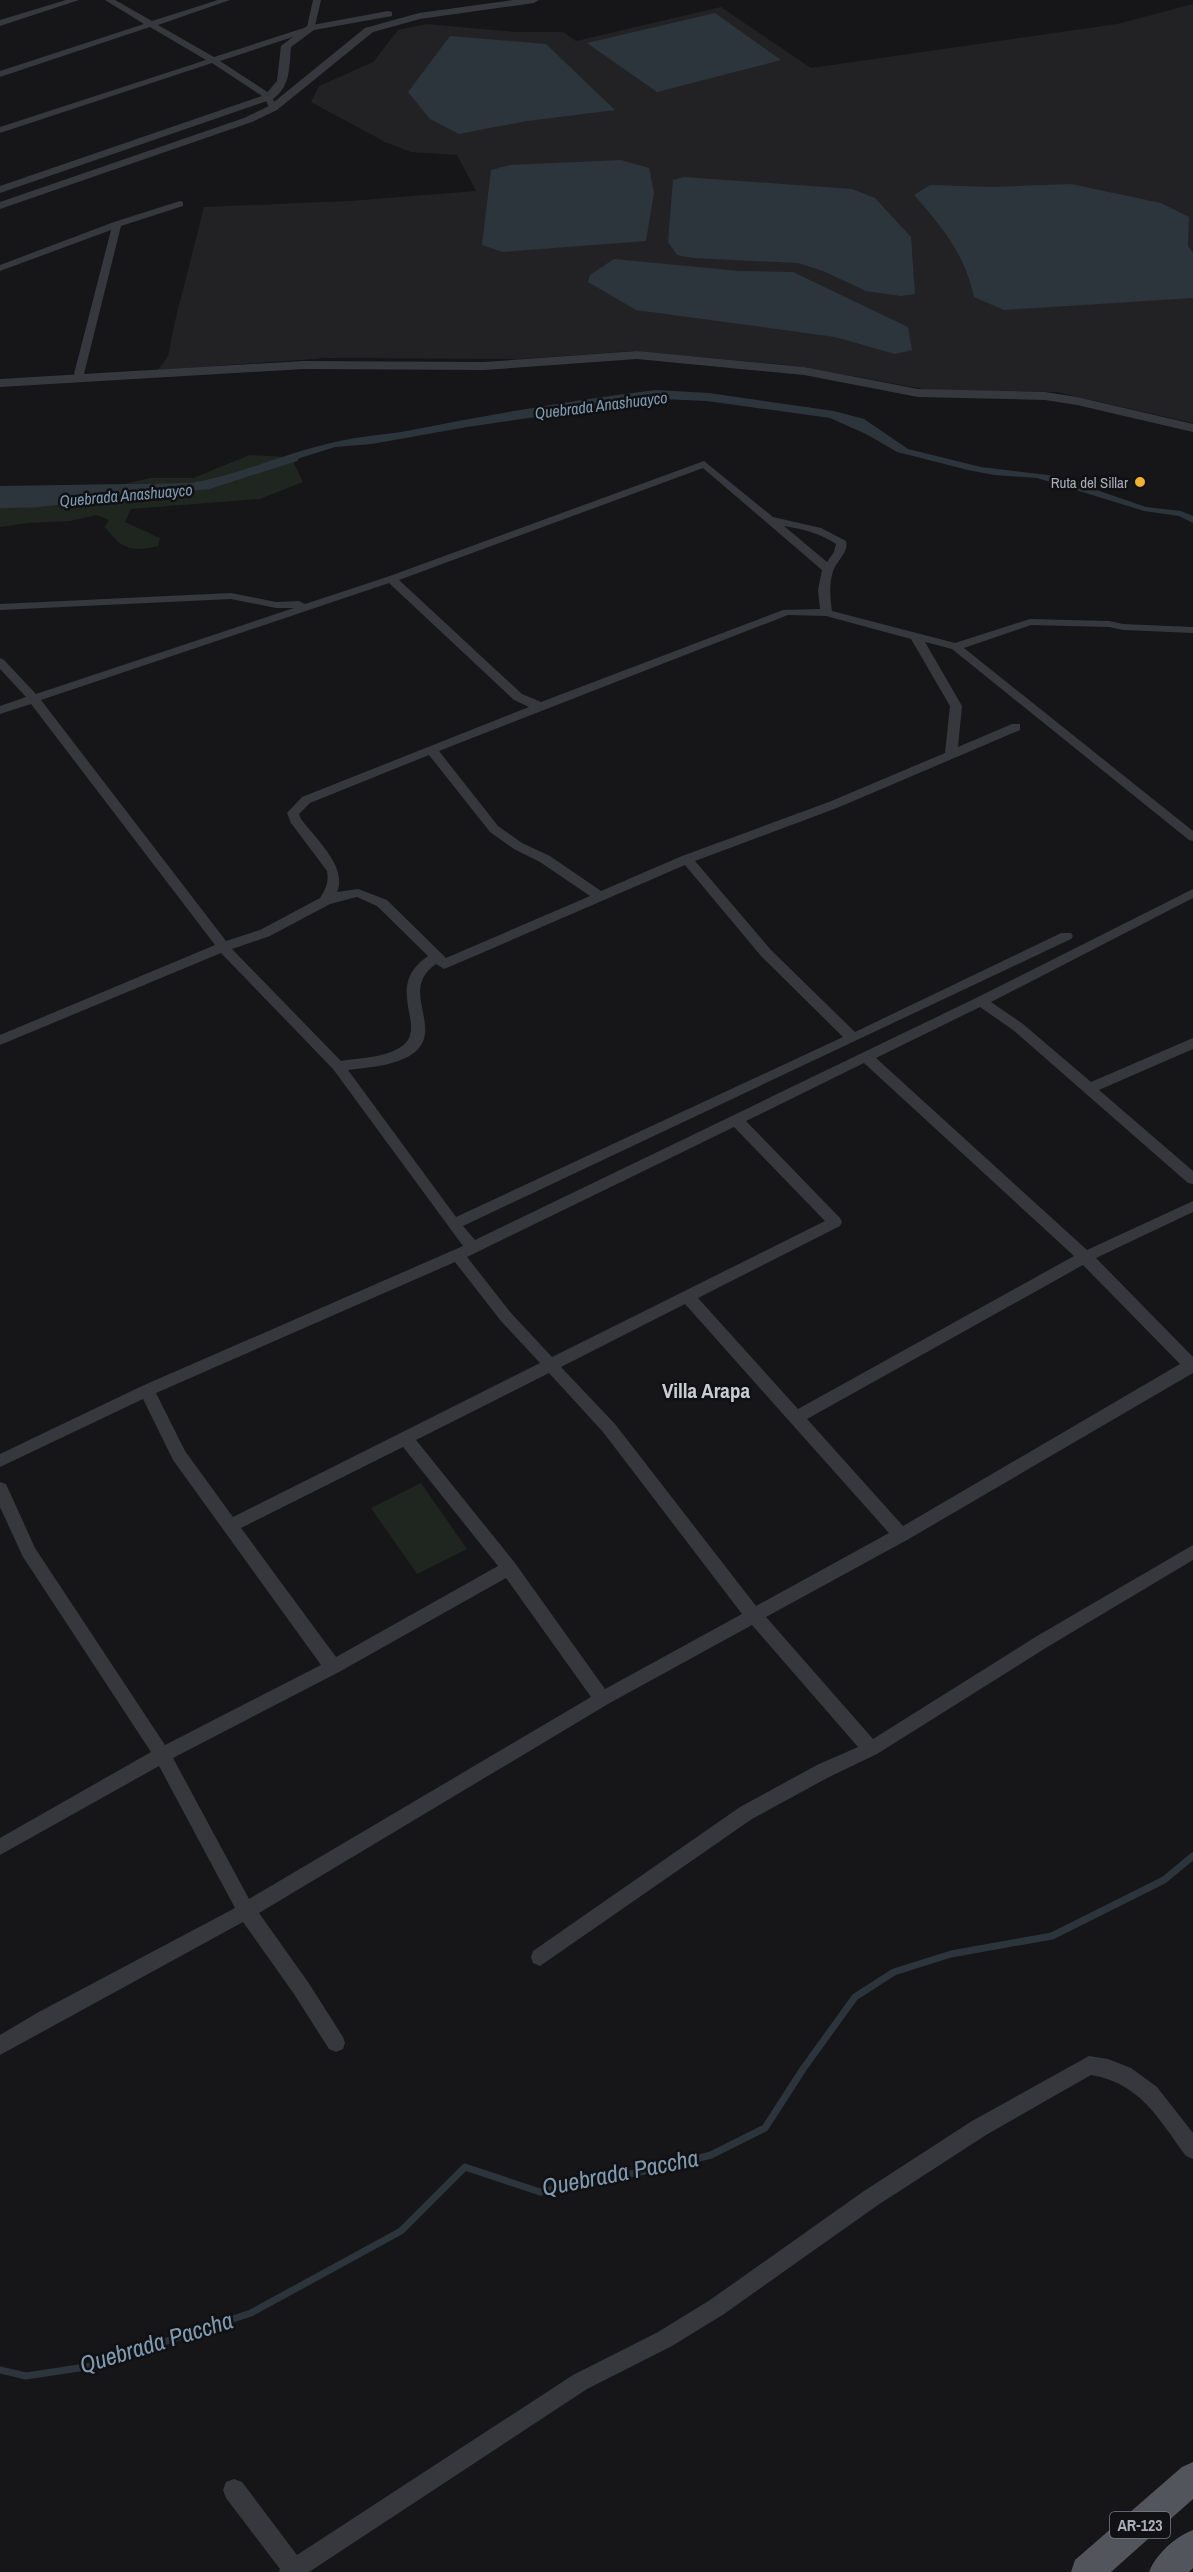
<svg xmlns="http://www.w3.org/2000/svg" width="1193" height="2572" viewBox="0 0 1193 2572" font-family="'Archivo Narrow',sans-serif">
  <rect width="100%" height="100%" fill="#161618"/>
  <path fill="#222225" d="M1193,4V423L1056,392L929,390L798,366L633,351L521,359L327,358L158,370L168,356L175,321L204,207L349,201L476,191L457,155L411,152L385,142L311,102L319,86L373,62L398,30L427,24L516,32H563L576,41L721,7L811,68L1117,24Z"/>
  <path fill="#1e261f" d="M250,455L286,457L216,479L190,483L124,484L150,478H193Z
    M293,461L303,482L260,499L131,509L125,522L160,538L158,546C132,553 120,548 105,527L109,520L97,515L70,521L28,523L0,527V506L35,505L208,487Z
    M421,1483L467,1549L417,1574L371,1508Z"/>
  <path fill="#2c353c" d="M715,13L781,60L657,92L587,43Z
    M450,36L546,44L615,110L527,121L459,134L430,119L408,92Z
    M621,160L649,168L654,193L646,241L503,252L482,245L491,170L510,165Z
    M684,177L852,189L875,198L911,237L915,294L901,296L866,291L823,271L798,263L693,258L677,255L668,242L673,180Z
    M1071,184L1161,203L1189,217L1188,246L1193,253V298L1004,310L974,297C965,254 942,227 914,195L930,185L992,187Z
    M614,259L739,271L793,272L908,327L912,350L895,354L835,337L636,310L588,282L590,275Z
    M656,390L709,393L834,411L864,419L908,449L981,467L1056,476L1146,507L1181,511L1193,516V523L1179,516L1144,511L1037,478L994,475L968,470L897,452L868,435L830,418L707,401L661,399L467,427L372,444L335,447L208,487L35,505L0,506V486L190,483C239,475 283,454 331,443C357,436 385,435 412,430C493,414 574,400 656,390Z"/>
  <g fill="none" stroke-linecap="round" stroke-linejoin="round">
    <path stroke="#2c353c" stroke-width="4.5" d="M0,506L35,505L208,487L296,459"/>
    <path stroke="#2c353c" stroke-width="7" d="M0,2370L26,2376L92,2366L251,2313L401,2231L465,2167L540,2192L660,2168L711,2155L765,2128L803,2069L855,1997L894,1972L951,1954L1052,1936L1164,1880L1193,1856"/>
    <path fill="#37383d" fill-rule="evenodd" d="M66,0H79L0,26V20Z
      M105,0H115L152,21L218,0H230L158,25L214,57L307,27L313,0H321L314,30L220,61L272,95L276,110H270L265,98L212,63L0,133V127L206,60L150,27L0,77V71L144,24Z
      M180,201L183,202V206L121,226L83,378L74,380L73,378L111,230L0,271V265L114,222Z
      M704,461L773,517L821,528L846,541C849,553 837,560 833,571C829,584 830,597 832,611L955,643L1030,619L1109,621L1123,624L1193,627V633L1123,630L1109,627L1031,625L964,648L1193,831V841L1189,840L952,649L925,642L962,706L958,747L1012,724H1020V730L837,808L695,861L771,950L855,1032L1061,933H1071L1073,936L1071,939L463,1226L475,1240L976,998L1193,889V898L991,1002L1023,1024L1091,1082L1193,1038V1049L1099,1090L1193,1171V1184L1188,1183L1013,1030L980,1007L876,1058L1087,1250L1193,1201V1212L1096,1258L1193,1357V1373L907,1540L766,1617L873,1739L1037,1636L1193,1545V1560L1049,1646L877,1754L829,1777L752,1819L540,1966L533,1963L531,1957L533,1951L740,1807L817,1765L858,1747L752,1625L608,1704L259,1913L308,1982L343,2037L345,2043L343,2049L336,2052L329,2049L294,1994L243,1922L0,2055V2035L37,2013L235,1908L159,1766L0,1855V1838L151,1752L23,1557L0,1507V1482L6,1484L35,1548L165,1745L321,1665L173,1460L143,1399L0,1467V1454L142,1386L463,1246L333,1069L221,953L0,1045V1035L215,945L31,704L0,714V706L26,697L0,669V658L4,660L36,694L294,608H276L231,599L0,610V604L231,593L276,602L299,601L305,604L387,577ZM703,468L822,570L818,590L820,609L783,610L541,702L522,694L399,580ZM784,526C802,529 820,533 836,544L834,552L827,562ZM389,583L514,700L529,707L302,797L287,813L291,823L327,871C329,881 326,889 320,898L260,930L226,941L41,700ZM788,615L826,616L911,639L950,706L945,753L829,802L682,856L601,891L550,856L522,843L498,826L439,751ZM429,755L490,832L514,849L540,862L590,896L446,958L387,900L358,889L337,892C348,867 315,838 301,819L299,814L310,803ZM685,865L761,956L843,1037L456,1217L348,1070C369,1067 398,1066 415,1052C444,1027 398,990 436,964L444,969L449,967ZM357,897L377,906L428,956C377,991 440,1034 391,1052C376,1058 357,1058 341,1061L232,949L270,936L330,904ZM864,1063L1074,1256L798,1409L698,1298L840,1226L842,1222L840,1218L746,1121ZM734,1127L825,1221L552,1357L511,1313L467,1257ZM455,1262L501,1321L540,1363L233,1517L185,1451L156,1393ZM1083,1265L1180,1364L903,1526L807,1419ZM685,1304L889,1533L756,1606L615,1424L561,1367ZM549,1373L603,1432L742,1614L605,1689L515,1563L416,1440ZM403,1447L498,1566L336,1657L241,1528ZM506,1578L591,1697L249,1899L173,1758L339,1672Z
      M1089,2056L1108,2059L1131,2068L1157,2087L1193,2133V2159L1186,2156C1158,2118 1140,2083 1091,2075L986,2135L878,2205L724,2314L672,2346L587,2389L309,2572H279L280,2569L226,2498L223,2490L226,2482L234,2479L242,2482L297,2555L573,2375L658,2332L710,2300L864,2191L972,2121Z"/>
    <path fill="#37383d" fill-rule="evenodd" d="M513,0H539L534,3L420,19L373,32L277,110L252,122L0,209V202L244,118L269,106L365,28L419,13Z
      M388,11L392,12V16L314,30L291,47C289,67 291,86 273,99L0,193V186L265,95L277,81L281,46L307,26Z
      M637,351L804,367L918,389L1045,392L1077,397L1193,424V432L1077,405L1045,400L918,397L804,375L637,359L484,370L304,369L0,387V379L304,361L484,362Z"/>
    <path fill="#53555c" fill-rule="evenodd" d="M1193,2462V2499L1111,2572H1071L1075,2560L1182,2467Z
      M1193,2530V2568L1189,2572H1149C1156,2554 1175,2537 1193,2530Z"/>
  </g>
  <circle fill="#f2b134" stroke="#111113" stroke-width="2" cx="1140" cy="482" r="6"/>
  <g text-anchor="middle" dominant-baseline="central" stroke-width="5" stroke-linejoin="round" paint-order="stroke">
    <g font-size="15" fill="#a8adb8" stroke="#111113" text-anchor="end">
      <text x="1128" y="482">Ruta del Sillar</text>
    </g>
    <g font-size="16" font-style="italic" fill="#7f9bb3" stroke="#111113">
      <text transform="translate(601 405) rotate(-7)">Quebrada Anashuayco</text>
      <text transform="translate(126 495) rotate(-5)">Quebrada Anashuayco</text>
    </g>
    <rect fill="#111113" stroke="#7b7e86" stroke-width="1.5" x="1110" y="2512" width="60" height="26" rx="4.5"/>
    <g font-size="16" font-weight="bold" fill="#a8adb8">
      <text x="1140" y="2525">AR-123</text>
    </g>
    <g font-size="21" font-weight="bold" fill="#c9ccd4" stroke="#111113">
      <text x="706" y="1390">Villa Arapa</text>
    </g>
    <g font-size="24" font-style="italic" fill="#7f9bb3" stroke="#111113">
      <text transform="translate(620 2172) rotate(-11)">Quebrada Paccha</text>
      <text transform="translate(156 2342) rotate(-17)">Quebrada Paccha</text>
    </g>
  </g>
</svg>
